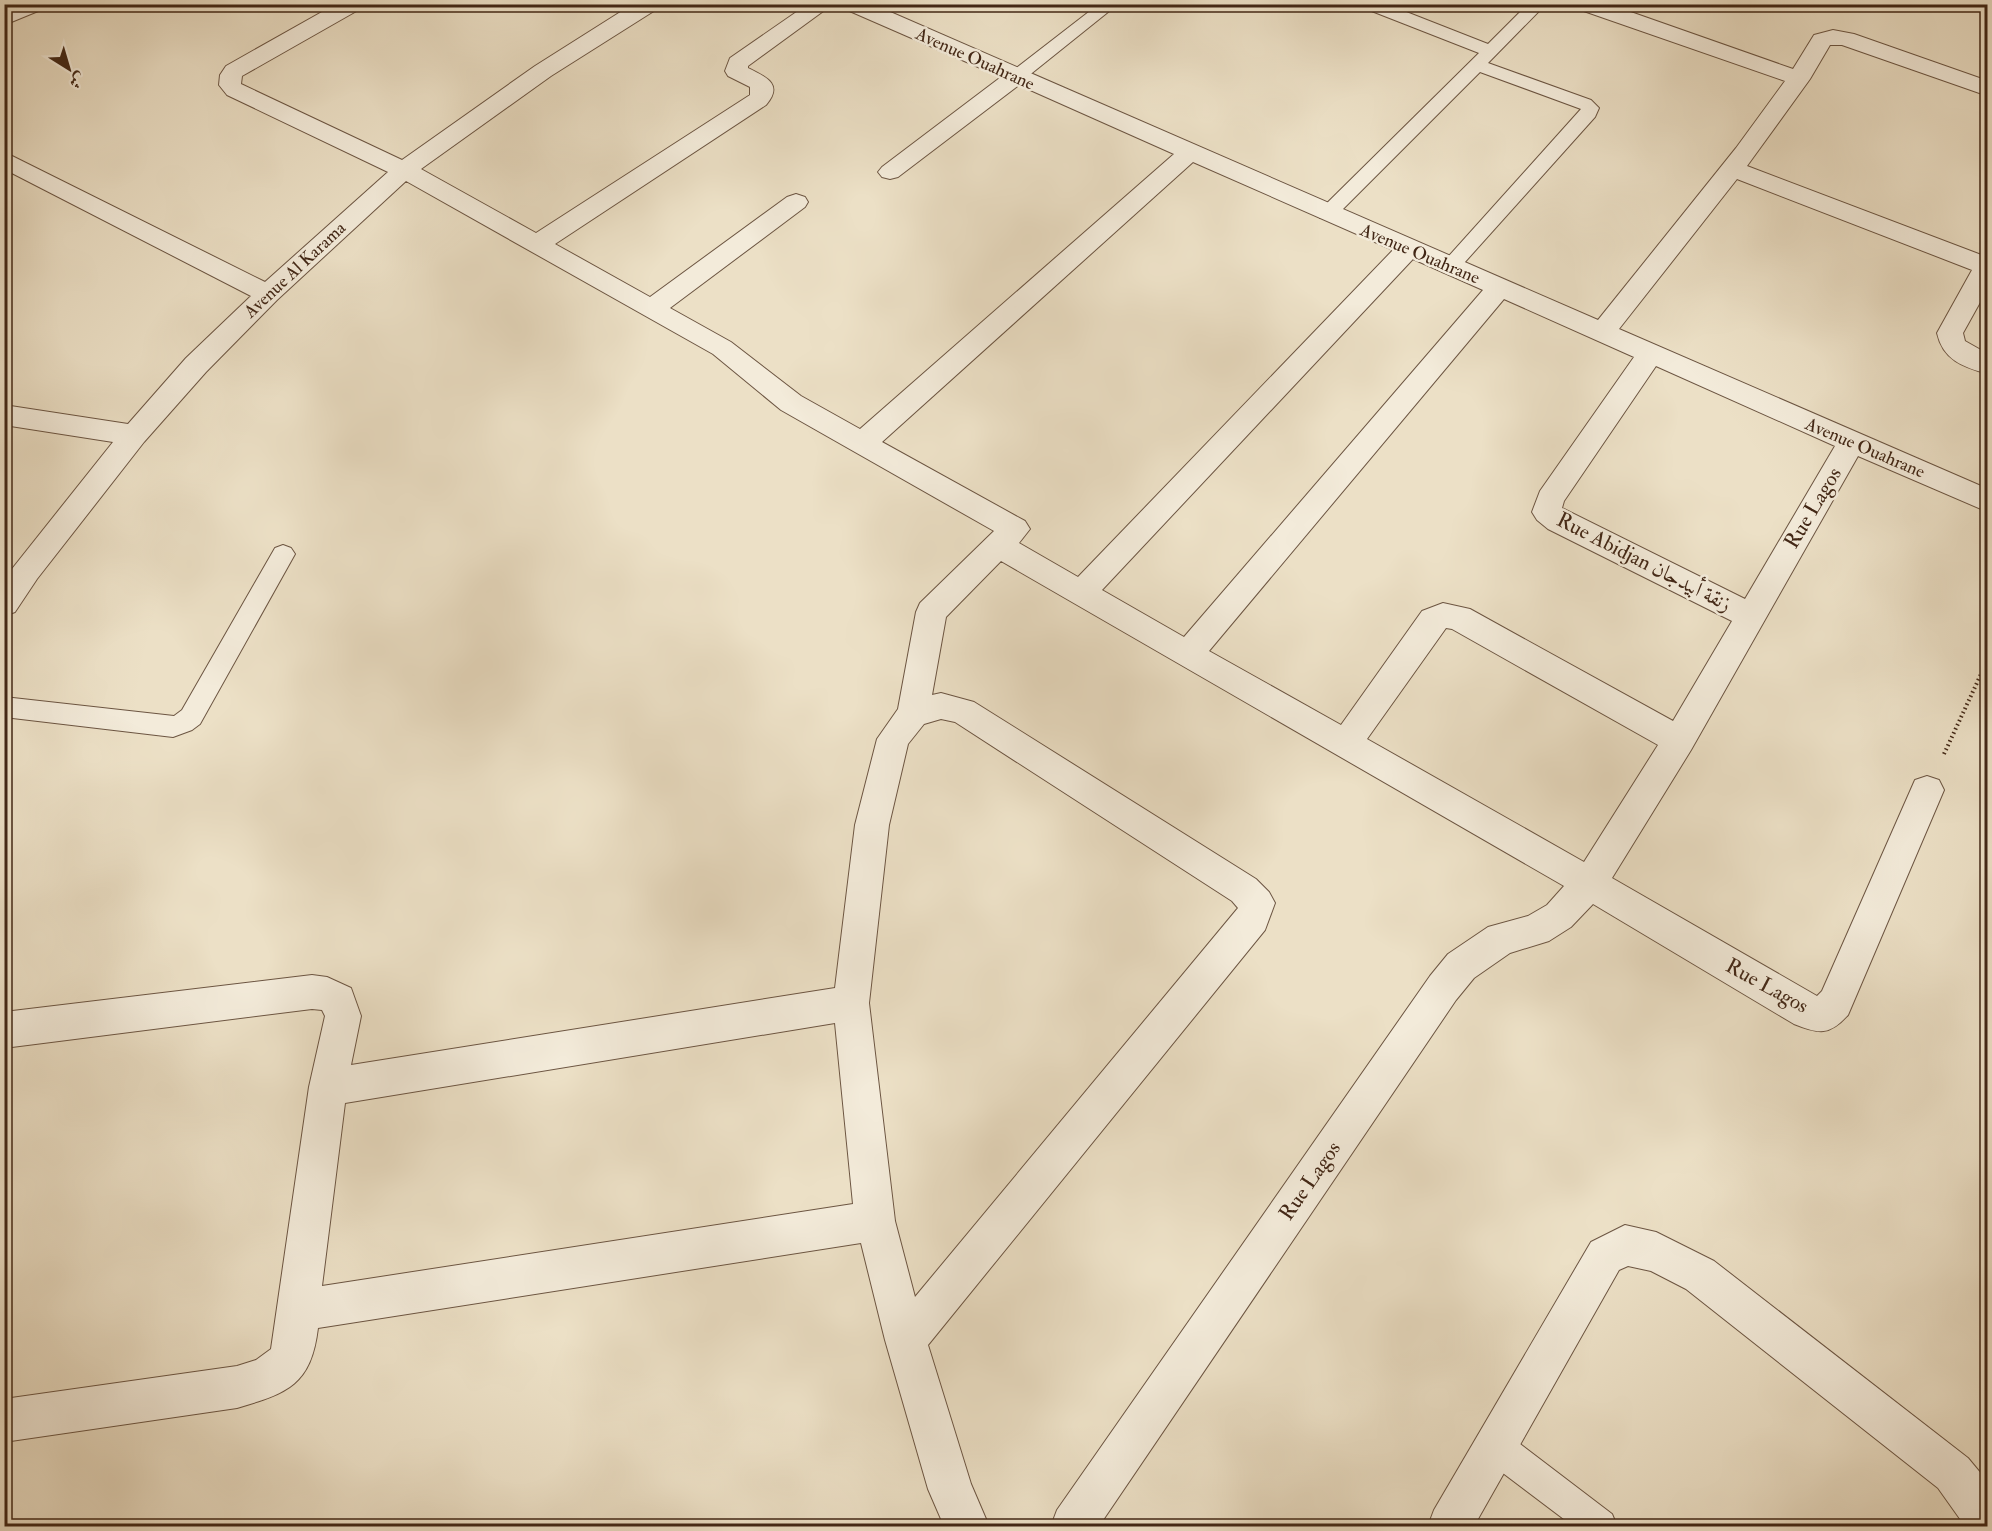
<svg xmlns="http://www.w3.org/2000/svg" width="1992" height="1531" viewBox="0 0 1992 1531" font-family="'IM FELL Double Pica',Amiri,serif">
  <rect width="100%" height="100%" fill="#ece0c6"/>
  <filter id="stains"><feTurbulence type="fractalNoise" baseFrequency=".00333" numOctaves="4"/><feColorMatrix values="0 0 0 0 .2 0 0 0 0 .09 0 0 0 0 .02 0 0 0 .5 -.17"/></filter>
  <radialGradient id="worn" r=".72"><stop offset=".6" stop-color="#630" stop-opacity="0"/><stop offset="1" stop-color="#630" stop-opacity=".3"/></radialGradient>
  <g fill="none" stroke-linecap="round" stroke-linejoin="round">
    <g stroke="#6c5542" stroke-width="2">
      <path id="lane" d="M1099,4H1118L1022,81H1010L1007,77L1010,73Z
        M1362,4H1386L1488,44L1528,4H1546L1488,63L1591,100L1599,108L1595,117L1456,272L1449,273L1442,272L1439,267L1581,109L1480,72L1334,218H1320L1318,214L1320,210L1479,53L1364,8Z
        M283,545L291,548L295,554L200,724L192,730L173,737L4,717V697L174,716L182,710L275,548Z
        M1495,1429L1507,1434L1612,1514L1617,1526H1573L1483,1458L1478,1446L1483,1434Z"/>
    </g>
    <g stroke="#6c5542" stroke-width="2">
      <path id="street" d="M17,4H45L43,9L4,25V11Z
        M336,4H362L360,9L242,76L241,84L402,160L535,66L633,4H659L657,9L551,76L421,169L536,233L750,95V87L728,76L725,71L730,58L808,4H833L748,66V68C766,77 784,84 766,105L555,244L650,297L787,197L796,194L805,197L808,202L805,207L670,308L731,342L801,396L860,429L1174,154L1019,85L898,177L890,179L882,177L878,172L882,167L1001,77L845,9L843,4H872L1598,320L1736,148L1785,81L1578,9L1576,4H1608L1793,69L1814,35L1833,30L1854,34L1988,81V96L1842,45H1830L1810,79L1747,166L1984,256L1988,255V288L1963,333L1965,341L1988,354V374C1963,367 1943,360 1937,333L1972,270L1737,179L1619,329L1988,489V512L1858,456L1691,750L1612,878L1817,996L1822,991L1915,780L1927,776L1939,780L1944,790L1848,1015C1829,1036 1819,1034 1794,1024L1593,904L1571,927L1549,941L1510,953L1474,978L1456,1000L1099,1526H1051L1057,1510L1430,976L1448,954L1488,927L1528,916L1547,905L1564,886L1001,561L946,617L932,695L941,693L974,702L1256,879L1269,892L1275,903L1265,930L928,1345L971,1484L989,1526H944L928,1489L885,1340L861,1243L318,1328C311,1385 288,1393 237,1408L4,1442V1399L237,1366L256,1360L271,1349L309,1087L325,1016L322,1010L312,1009L4,1048V1012L312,975L327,977L351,988L361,1016L351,1065L835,988L855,825L877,739L898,709L916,612L920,603L994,531L781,410L713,354L406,181L277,300L206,372L144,442L37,579L15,612L4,616V579L113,442L4,425V405L128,424L186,358L251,296L4,169V152L265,282L388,172L227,95L219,85L220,75L226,66ZM1193,162L1393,250L1078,577L1019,543L1030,529L1025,521L882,442ZM1413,259L1483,290L1184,637L1102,590ZM1504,299L1634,357L1540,491L1532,512L1537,520L1548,529L1732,621L1673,721L1470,609L1443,603L1422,611L1341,725L1209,651ZM1656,366L1835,446L1745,599L1562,508L1564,501ZM1446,628L1452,629L1658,745L1584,862L1367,739ZM941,719L955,722L1232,901L1238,908L915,1297L895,1221L869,1003L889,825L908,744L924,724ZM835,1023L853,1204L322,1286L345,1103Z
        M1625,1225L1656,1232L1714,1261L1968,1458L1988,1482V1526H1962L1960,1519L1938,1488L1686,1289L1651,1271L1628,1266L1619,1270L1474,1526H1428L1434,1510L1591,1242Z"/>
    </g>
    <path stroke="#422716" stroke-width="4" stroke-dasharray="1.5 3" stroke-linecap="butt" d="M1944,754L1988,659"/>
    <use href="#lane" fill="#f3ebda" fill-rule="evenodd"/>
    <use href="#street" fill="#f3ebda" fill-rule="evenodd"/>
  </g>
  <g text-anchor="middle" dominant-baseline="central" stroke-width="5" stroke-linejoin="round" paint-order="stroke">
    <g font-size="18" fill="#422716" stroke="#f3ebda">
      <text transform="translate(975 59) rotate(24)">Avenue Ouahrane</text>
      <text transform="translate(1420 254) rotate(23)">Avenue Ouahrane</text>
      <text transform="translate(295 270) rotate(-43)">Avenue Al Karama</text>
      <text transform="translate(1865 448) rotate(23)">Avenue Ouahrane</text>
    </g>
    <g font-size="21" fill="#422716" stroke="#f3ebda">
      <text transform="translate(1813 508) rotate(-59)">Rue Lagos</text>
      <text transform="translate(1644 562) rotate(27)">Rue Abidjan زنقة أبيدجان</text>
      <text transform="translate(1767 986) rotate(29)">Rue Lagos</text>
      <text transform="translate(1310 1181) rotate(-55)">Rue Lagos</text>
    </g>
  </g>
  <rect width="1992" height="1531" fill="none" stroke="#ece0c6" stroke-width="24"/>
  <rect x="6" y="6" width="1980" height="1519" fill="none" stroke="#422716" stroke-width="3"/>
  <rect x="12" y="12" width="1968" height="1507" fill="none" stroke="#422716" stroke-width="1.5"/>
  <g transform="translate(69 69) rotate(143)" stroke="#f3ebda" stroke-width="4.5" paint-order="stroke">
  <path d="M0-4.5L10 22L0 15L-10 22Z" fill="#422716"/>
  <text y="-9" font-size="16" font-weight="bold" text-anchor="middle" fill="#422716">ش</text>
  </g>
  <rect width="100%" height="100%" filter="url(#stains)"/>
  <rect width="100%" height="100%" fill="url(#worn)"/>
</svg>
